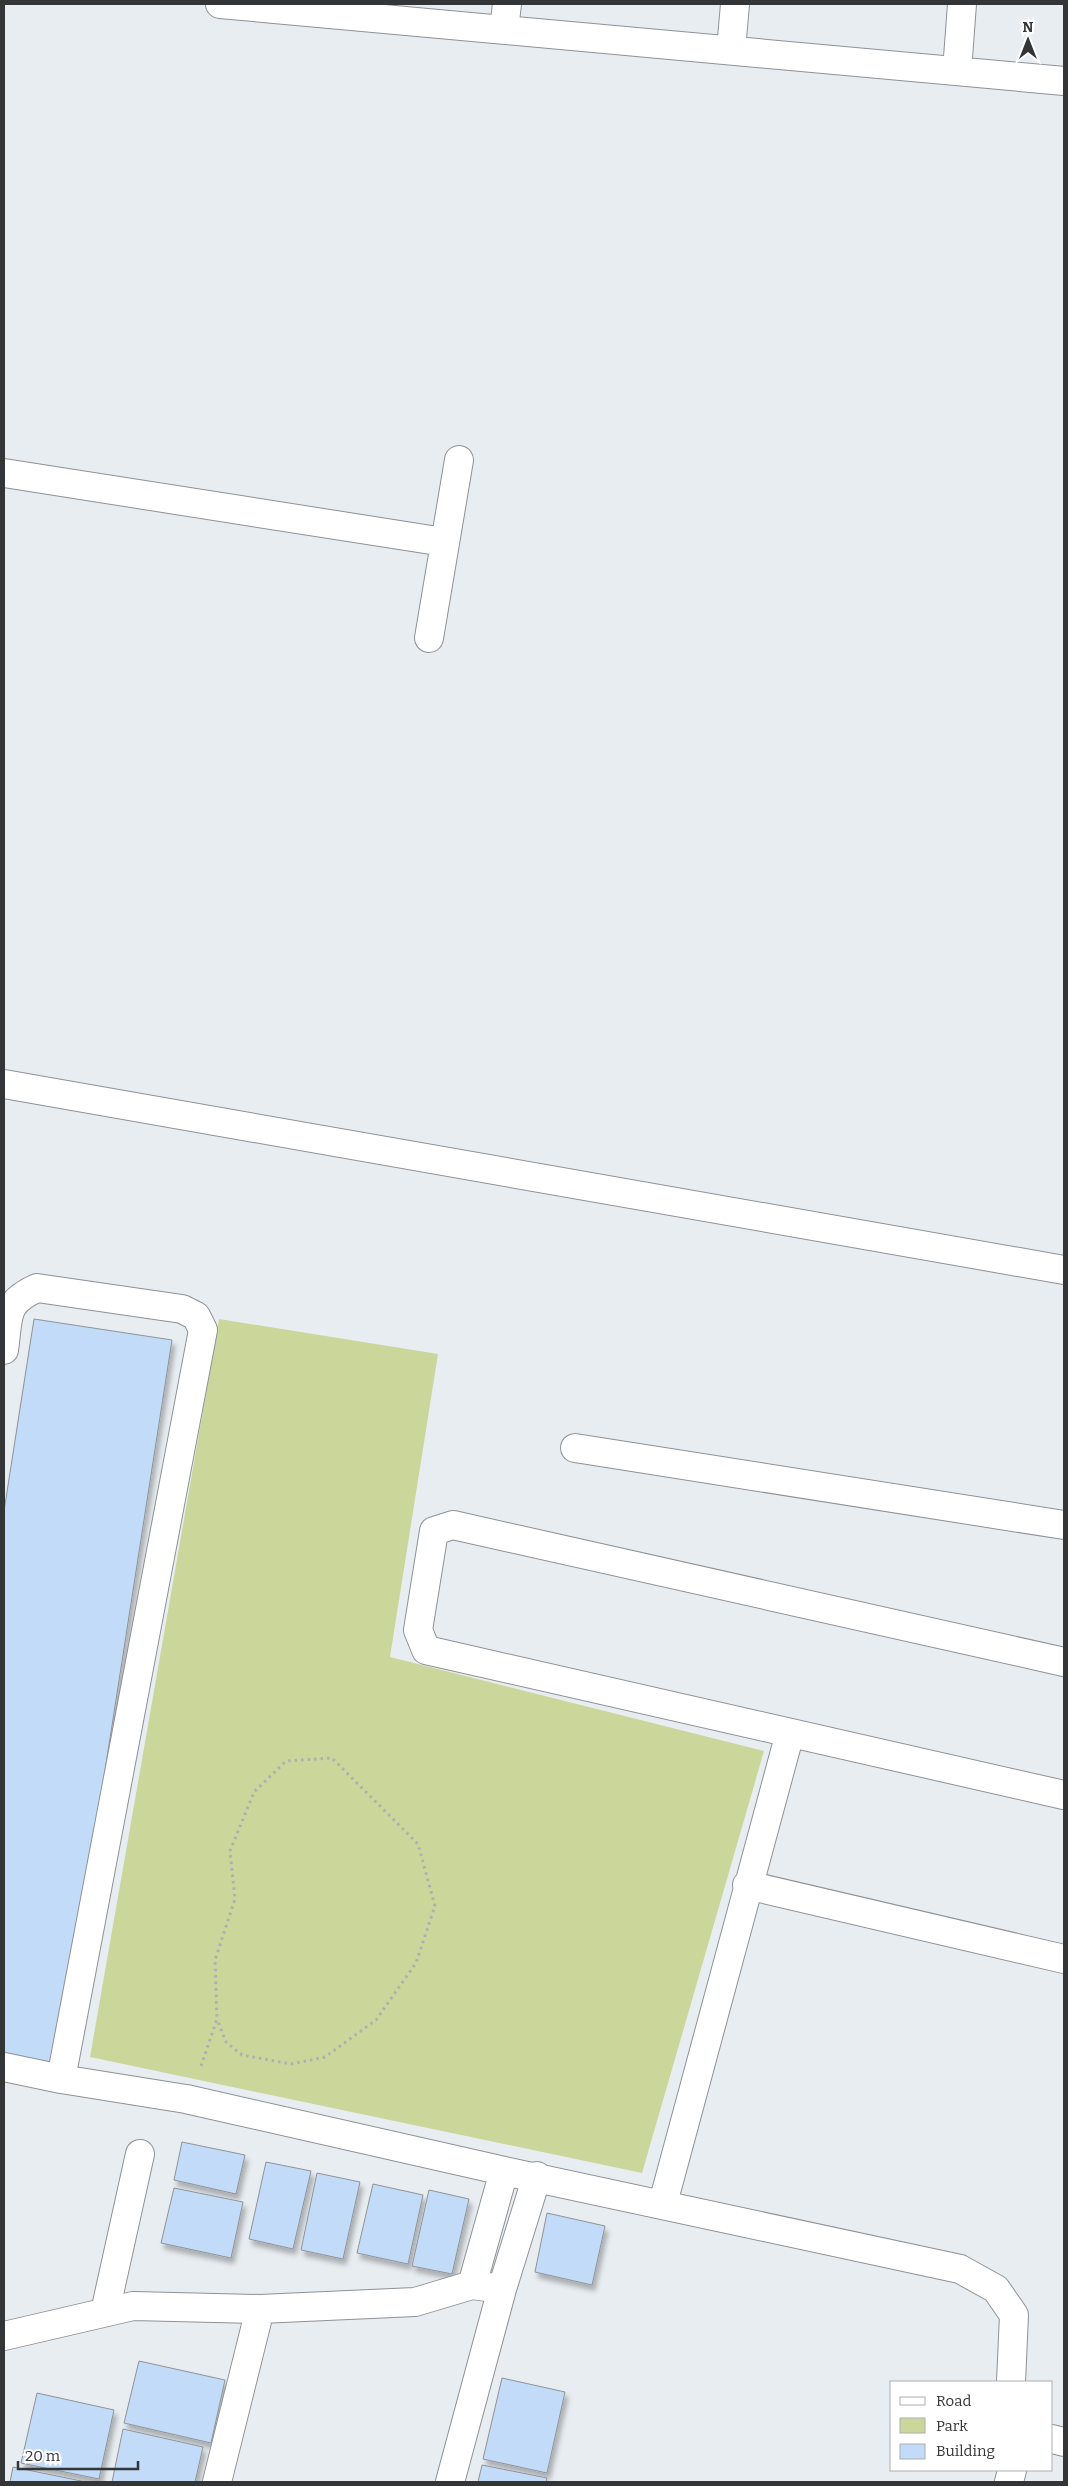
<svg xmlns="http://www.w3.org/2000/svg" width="1068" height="2486" viewBox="0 0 1068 2486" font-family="Bitter,serif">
  <defs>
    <filter id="shadow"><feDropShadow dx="3" dy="5.5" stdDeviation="2.5" flood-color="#0004"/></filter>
  </defs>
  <rect width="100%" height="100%" fill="#e8edf1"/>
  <path fill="#cbd69a" d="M219,1319L438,1354L390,1657L764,1751L642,2173L90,2057Z"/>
  <path fill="#c1dbf8" stroke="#8f9397" filter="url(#shadow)" d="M34,1319L172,1340L59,2066L4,2058V1511Z
    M182,2142L245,2155L236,2194L174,2180Z
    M266,2162L311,2171L293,2249L249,2239Z
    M317,2173L360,2182L343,2259L301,2250Z
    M373,2184L423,2195L408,2264L357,2253Z
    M174,2188L243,2202L231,2258L161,2243Z
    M429,2190L469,2199L452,2274L412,2266Z
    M547,2213L605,2226L592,2285L535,2272Z
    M139,2361L225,2380L211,2443L124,2423Z
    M502,2378L565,2392L547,2473L483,2459Z
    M37,2393L114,2410L99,2479L21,2463Z
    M123,2429L203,2447L195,2482H112Z
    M482,2465L547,2478L546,2482H478Z
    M13,2467L86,2482H10Z"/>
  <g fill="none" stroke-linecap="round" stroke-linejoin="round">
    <g stroke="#8e9296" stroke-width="30">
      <path id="minor" d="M220,4L1064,81
        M504,29L507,4
        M731,50L735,4
        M957,71L962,4
        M4,473L444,542
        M429,638L459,460
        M4,1084L1064,1270
        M4,1350C9,1317 3,1303 37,1288L182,1309L196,1316L203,1330L61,2079
        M575,1448L1064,1525
        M1064,1662L453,1525L434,1531L418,1630L426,1650L1064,1795
        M747,1885L1064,1959
        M4,2067L61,2079L186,2099L504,2171L960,2269L996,2289L1014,2315L1011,2382
        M663,2203L790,1733
        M472,2285L504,2171
        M502,2289L537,2176
        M105,2312L140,2154
        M4,2336L133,2306L260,2309L415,2302L472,2285L502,2289L450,2482
        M1052,2439L1064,2442
        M217,2482L260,2309
        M1009,2482L1012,2470"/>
    </g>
    <path stroke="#acb0b3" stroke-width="3" stroke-dasharray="2.5 4" stroke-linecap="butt" d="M201,2066L217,2019L215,1960L235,1899L230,1851L254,1792L286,1761L332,1758L418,1844L435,1906L416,1963L376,2020L325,2057L291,2064L242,2055L226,2042L217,2019"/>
    <use href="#minor" stroke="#fff" stroke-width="28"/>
  </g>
  <rect width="1068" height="2486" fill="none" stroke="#333537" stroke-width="10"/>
  <rect x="890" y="2381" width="162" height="90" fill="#ffffff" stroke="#adaeaf"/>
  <rect x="900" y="2397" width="25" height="8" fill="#ffffff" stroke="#adaeaf"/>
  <text x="936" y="2406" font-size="15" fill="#333537">Road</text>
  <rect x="900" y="2418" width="25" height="15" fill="#cbd69a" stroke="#adaeaf"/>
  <text x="936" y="2431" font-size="15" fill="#333537">Park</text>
  <rect x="900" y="2444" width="25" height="15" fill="#c1dbf8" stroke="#adaeaf"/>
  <text x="936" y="2456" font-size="15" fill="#333537">Building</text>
  <g transform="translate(1028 40)" stroke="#ffffff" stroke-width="4" paint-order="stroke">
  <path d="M0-4L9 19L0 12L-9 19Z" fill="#333537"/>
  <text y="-8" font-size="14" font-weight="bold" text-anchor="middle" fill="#333537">N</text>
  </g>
  <path d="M18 2461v8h120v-8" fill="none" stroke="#333537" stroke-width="2.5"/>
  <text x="25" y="2461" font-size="15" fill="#333537" stroke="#ffffff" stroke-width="4" paint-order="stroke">20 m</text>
</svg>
